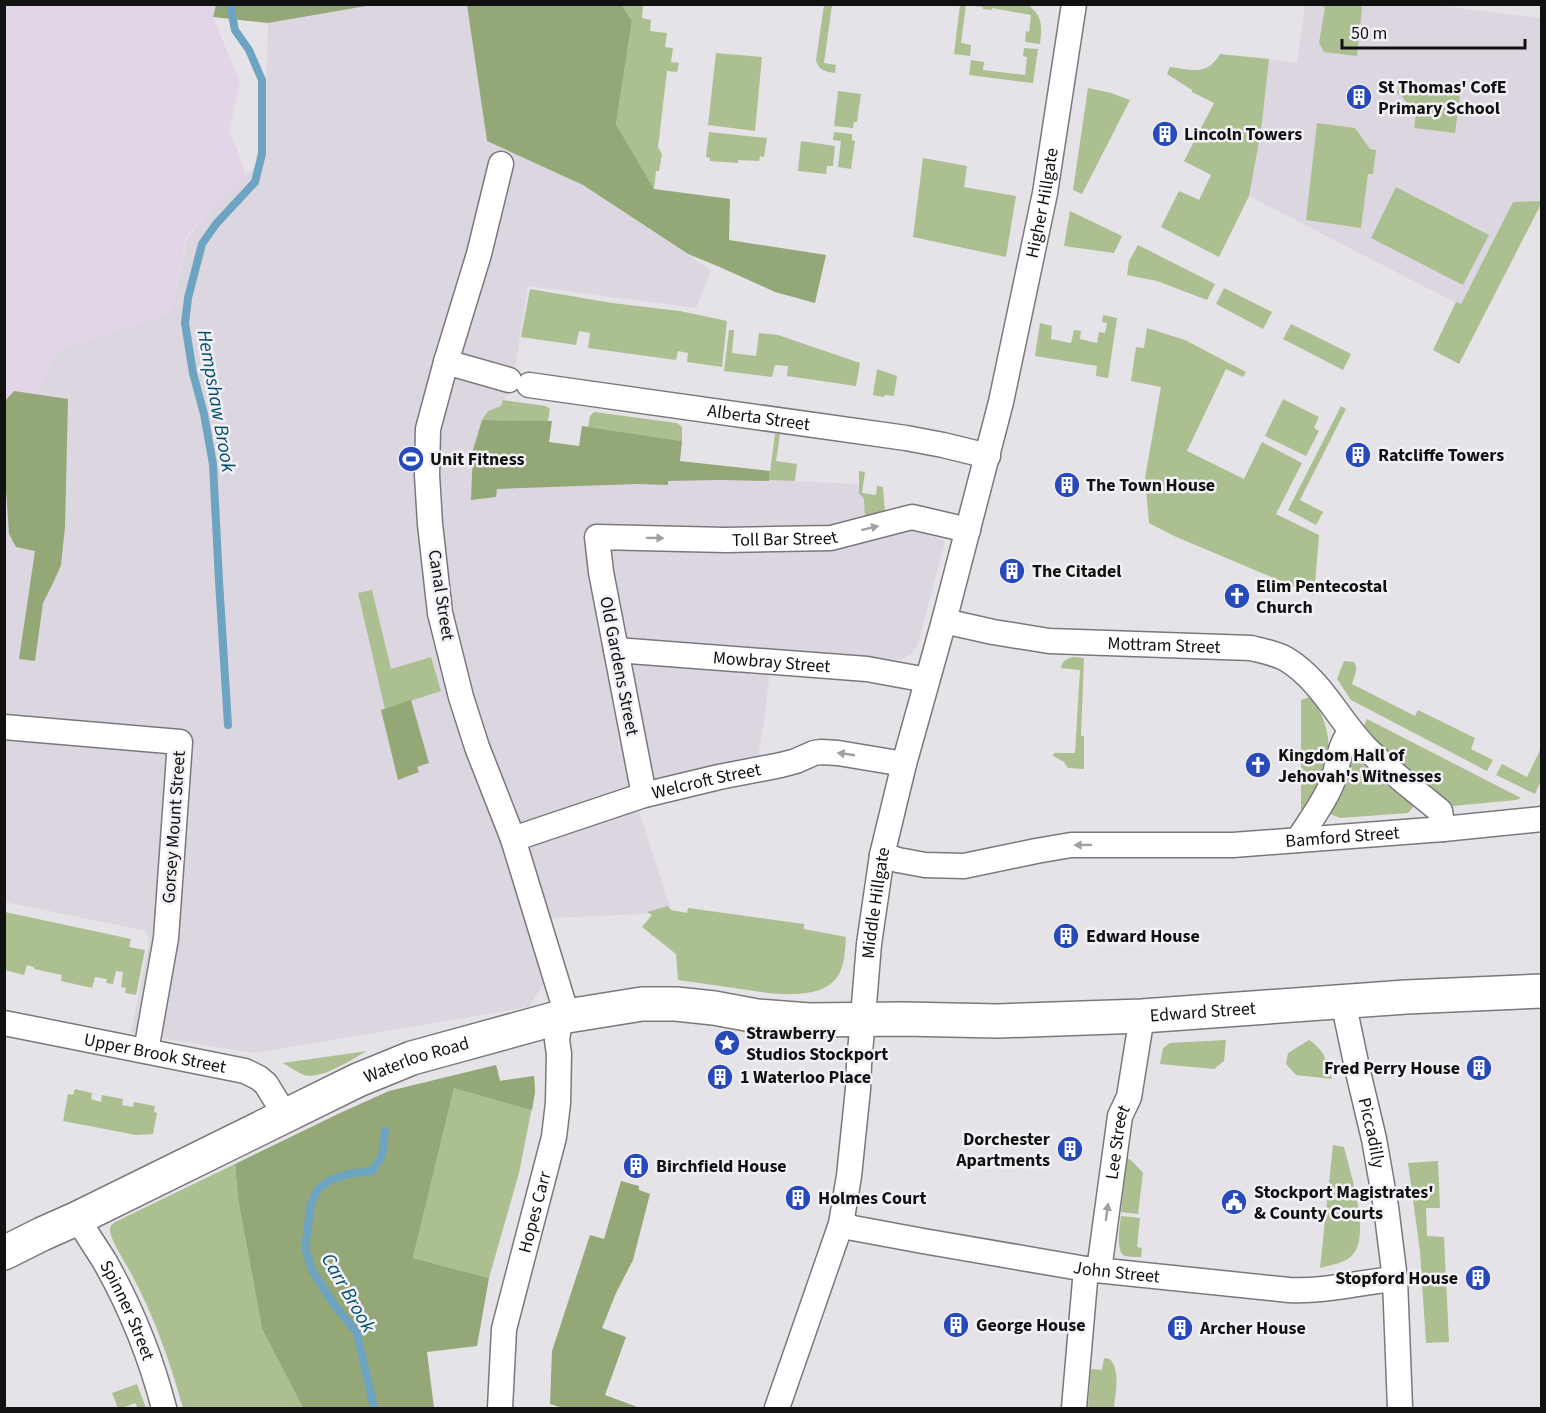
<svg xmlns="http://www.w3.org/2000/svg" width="1546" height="1413" viewBox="0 0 1546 1413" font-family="'Source Sans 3',sans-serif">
  <rect width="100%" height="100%" fill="#e5e3e7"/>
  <path fill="#e2d5e8" d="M5,5H216L213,17L240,83L229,131L237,149L246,177L187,235L171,314L57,350L40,387L5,513Z"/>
  <path fill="#dcd6e1" d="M1424,4L1541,18L1542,178L1539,201L1513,202L1460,305L1249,196L1261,131L1269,59L1297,63L1305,5Z
    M372,5H467L487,141L583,185L711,270L696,308L528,286L515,368L478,482L769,480L858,484L859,493L864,499L866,517L914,526L931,531L930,535L945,541L918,644L912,653L901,660L772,652L764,723L754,779L637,805L670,907L646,914L552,918L544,983L529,1007L254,1053L131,1033L149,942L147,931L5,902V513L40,387L57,350L171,314L188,236L255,166L266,97L268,23Z"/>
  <path fill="#abbf90" d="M1323,4L1361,5L1362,8L1357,56L1324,52L1319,43L1325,7L1322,6Z
    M622,5H643L642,18L651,20L650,31L667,33L665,47L673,48L671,62L679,63L677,72L667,71L658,147L662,154L659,171H656L654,189L616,124L632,21Z
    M824,5H832L824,63L836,65L835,73C826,72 818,70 816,60Z
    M960,5H1028C1043,16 1042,26 1040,44L1025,42L1026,31L1029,32L1031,15L992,8V10L983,9V7L966,5L961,43L971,45L970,56L954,54Z
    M1024,48L1038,49L1033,83L969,75L971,60L984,62L983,70L1025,75L1027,57L1023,56Z
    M716,53L762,57L755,131L708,125Z
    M1220,54L1269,59L1261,131L1249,196L1219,257L1161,227L1179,191L1199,200L1211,175L1184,161L1214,103L1192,92V90L1167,74L1170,67C1193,70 1207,76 1220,54Z
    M1400,81L1461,89L1455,133L1414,128L1416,114L1401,95L1397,94Z
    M1088,88L1111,93L1130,100L1082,194L1073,190Z
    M838,91L861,94L857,122H854L853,128L834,126Z
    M1317,123L1355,128L1370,149L1376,150L1373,174H1368L1361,228L1306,220Z
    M709,132L767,138L764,157L760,156L759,161L738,160V163L710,161V158L706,157Z
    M834,132L852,134V140L855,141L851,169L838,167L841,141L833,140Z
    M801,141L835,146L833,166H827L826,174L798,171Z
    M923,158L967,166L964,187L1016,196L1006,257L913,237Z
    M1396,187L1489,235L1463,285L1371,238Z
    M1541,201V204L1459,364L1433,350L1456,302L1461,304L1513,202Z
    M1070,211L1122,236L1114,253L1064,246Z
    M1138,245L1215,284L1207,300L1157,281L1127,275L1129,261Z
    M1224,288L1272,312L1263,329L1216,304Z
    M530,289L612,303L680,311L727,321L722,367L687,362L688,353L678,351L676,360L588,348L590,333L579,331L576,345L521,337Z
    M1103,315L1117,318L1108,378L1096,376L1097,366L1035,356L1040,323L1052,326L1051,339L1071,343L1074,330L1081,331L1080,339L1097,343L1099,332L1105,333L1107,323L1102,322Z
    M1291,324L1351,354L1343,370L1283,339Z
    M1147,328L1185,340L1246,372L1243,377L1226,369L1187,451L1244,479L1262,442L1302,463L1276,514L1319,535L1314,595L1174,536L1149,523L1145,478L1161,387L1131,381L1136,347L1144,348Z
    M729,330H734L732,353L756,356L759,333L778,335L860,363L856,386L787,376L788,366L775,365L772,377L724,371Z
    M877,369L897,376L894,396L885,395L884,397L873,395Z
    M1283,399L1319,417L1314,428L1319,431L1306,456L1265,436Z
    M503,400L546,406L550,409L548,421L482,420L488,411L501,406Z
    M1341,406L1346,409L1300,500L1323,512L1316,525L1288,510Z
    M594,412L677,423L682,427V441L588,427L590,416Z
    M775,434H780L776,461L797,464L795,481L769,480Z
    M859,471L865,472L862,493L876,495L877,486L883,487L885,514L865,517L864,499L859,493Z
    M372,590L391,669L431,657L441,691L385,709L358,593Z
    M1073,657L1084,658L1081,736H1084V769L1068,768L1064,762L1053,756L1054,753H1075L1080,670L1061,668C1063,660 1066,659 1073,657Z
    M1344,661L1354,662C1359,670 1354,676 1352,684L1415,716L1418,710L1475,738L1471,749L1493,760L1487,771L1351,700L1337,679Z
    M1310,697C1330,720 1334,755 1322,782C1317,794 1308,804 1301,814V700Z
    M1367,719L1521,798L1516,800L1453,806L1385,749L1363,728Z
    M1541,748V780L1535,794L1496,775L1502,764L1527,777Z
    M1350,760L1359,761L1386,785L1415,805L1408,813L1340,818L1328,813Z
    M668,906L671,910L687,913L688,908L804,924V929L846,937C845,949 845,963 839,974C822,1005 762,992 734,988C715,985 697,983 678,980L676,954L642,927L652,915L647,912Z
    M5,912L131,939L129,947L145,950L136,995L125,993L126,988L121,987L123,972L116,971L113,984L106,983L107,979L95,977L92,988L61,981L62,975L34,969V967L27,965L24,975L5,970Z
    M1226,1040L1224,1061L1214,1069L1160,1064L1163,1048L1170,1043Z
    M1309,1040C1325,1051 1327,1061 1332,1079L1296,1075L1286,1064L1288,1053Z
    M367,1051C352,1059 322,1080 304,1075C297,1072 290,1067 283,1063Z
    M496,1065L500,1081L534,1076L535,1092L519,1173L489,1278L413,1258L454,1088Z
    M75,1089L92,1093L91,1099L101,1102L102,1095L123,1099L122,1105L133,1107L134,1102L155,1106L154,1112L157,1113L153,1134L136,1135L63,1121L68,1094L73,1095Z
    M1333,1145L1344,1147C1350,1172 1370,1231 1354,1253C1347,1263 1331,1265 1320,1268Z
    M1127,1158L1132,1161L1143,1173L1138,1214L1121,1212Z
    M1438,1161L1440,1208H1426L1427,1236L1444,1237L1449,1342L1426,1343L1420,1251L1408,1163Z
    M235,1164L238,1199L262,1329L303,1408H183C170,1362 155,1318 132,1275C127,1265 109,1238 110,1229C110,1225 112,1225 115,1222Z
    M1121,1216L1140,1218L1137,1247L1142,1248L1141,1257C1137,1257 1130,1257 1125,1256C1115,1252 1120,1225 1121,1216Z
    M1104,1358L1110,1359C1121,1372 1115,1393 1114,1408H1088L1091,1369L1102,1370Z
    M137,1384L146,1408H138L135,1403L122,1408H118L112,1393Z"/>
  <path fill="#93a876" d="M216,5V4L372,5L268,23L213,17Z
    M467,5H622L632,21L616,124L654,189L730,199L729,240L826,255L815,303L775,292L722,268L688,254L583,185L487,141Z
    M14,391L68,399L65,527L61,565L54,581L43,603L35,661L19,659L35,551L16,547L9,534L5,475L4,402Z
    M482,420L552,421L549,442L579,446L582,426L682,441L680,461L770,471L769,481L720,480L668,481V485L636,484L497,489L496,497L471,500L473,450Z
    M411,700L429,763L417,767L419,772L398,780L381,710Z
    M496,1065L500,1081L534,1076L535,1092L532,1110L454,1088L413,1258L489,1278L477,1346L427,1352L434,1408H303L262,1329L238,1199L235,1164L340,1113L389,1091Z
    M621,1181L639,1186V1190L650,1194L633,1260L616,1293L602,1328L626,1337L605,1395L640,1408H563L550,1404L552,1351L590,1235L604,1239Z"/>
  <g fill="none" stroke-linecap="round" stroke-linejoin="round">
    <path stroke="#6ca4c2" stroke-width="8" d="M228,725L219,581L213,464L204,414L193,373L185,323L188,298L202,244L216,224L255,182L262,154V80L249,50L235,30L231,10L232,4
      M374,1408L357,1333L335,1306L313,1272L305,1249L311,1203L318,1189L330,1180L348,1174L372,1171L382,1156L385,1131"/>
    <g stroke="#7a787c" stroke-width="27">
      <g id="street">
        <path d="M446,362L509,380"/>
        <path id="s1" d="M529,385L906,438L943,445L988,456"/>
        <path id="s2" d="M944,621L993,632L1049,641L1251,648C1263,651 1275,653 1286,659C1321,680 1338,719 1366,748C1389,771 1415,790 1440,811L1443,829"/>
        <path id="s3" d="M616,650L867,669L927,680"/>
        <path d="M4,727L180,742L166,938L146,1051"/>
        <path id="s4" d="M644,795L601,572L597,537L726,540L831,538L912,517L968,530"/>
        <path id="s5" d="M513,839L644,795L719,777L781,765L796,761L814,753L821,752L838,753L904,764"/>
        <path d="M1298,840C1309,822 1324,803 1332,783C1339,765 1338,746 1351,731"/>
        <path id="s6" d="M882,855L898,860L925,865L964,866L1036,851L1071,845H1233L1443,829L1542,819"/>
        <path id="s7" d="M1343,1001L1358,1072L1374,1139L1386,1207L1395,1279L1400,1408"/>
        <path id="s8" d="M4,1023L245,1071L259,1078L266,1084L285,1115"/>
        <path id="s9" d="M78,1218C86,1234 96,1247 105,1262C131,1308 151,1358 164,1408"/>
        <path id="s10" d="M841,1224L853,1228L923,1241L1086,1269L1289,1290C1325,1292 1360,1282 1395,1279"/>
        <path id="s11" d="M1099,1270L1120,1116L1129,1097L1142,1016"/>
        <path id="s12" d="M500,1408L504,1329L554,1137L558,1103L559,1054L557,1040L563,1002L513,839L477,747L461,697L440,613L430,524L427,475L428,429L446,362L479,254L501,164"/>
        <path id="s13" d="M777,1408L841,1224L849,1176L858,1089L859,1065L869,944L882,855L904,764L944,621L1001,402L1045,193L1074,4"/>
        <path d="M1074,1408L1086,1269"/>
      </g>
    </g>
    <g stroke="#7a787c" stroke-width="36">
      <g id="secondary">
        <path id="s14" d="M4,1253L42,1234L78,1218L358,1080L412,1058L561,1017L642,1004H676L714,1008L757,1016L809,1020L903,1019L998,1021L1142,1016L1406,997L1542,991"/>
      </g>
    </g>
    <use href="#street" stroke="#fff" stroke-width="24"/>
    <use href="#secondary" stroke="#fff" stroke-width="33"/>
  </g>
  <defs><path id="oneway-solid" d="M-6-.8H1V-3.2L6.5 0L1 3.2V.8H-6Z" transform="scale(1.5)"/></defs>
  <g fill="#a0a0a0">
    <use href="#oneway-solid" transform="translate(870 528) rotate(-14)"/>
    <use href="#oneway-solid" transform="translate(655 538) rotate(1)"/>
    <use href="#oneway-solid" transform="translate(846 754) rotate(-172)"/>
    <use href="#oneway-solid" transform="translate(1083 845) rotate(179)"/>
    <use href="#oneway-solid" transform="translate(1107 1212) rotate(-82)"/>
  </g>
  <defs>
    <g id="building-disc" transform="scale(1.35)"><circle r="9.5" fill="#2749b9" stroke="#f2f0f4"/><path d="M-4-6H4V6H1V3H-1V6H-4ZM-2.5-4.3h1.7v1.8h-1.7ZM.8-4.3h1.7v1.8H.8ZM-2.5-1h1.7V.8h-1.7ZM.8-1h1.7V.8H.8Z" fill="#fff"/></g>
    <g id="stadium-disc" transform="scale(1.35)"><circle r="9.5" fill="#2749b9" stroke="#f2f0f4"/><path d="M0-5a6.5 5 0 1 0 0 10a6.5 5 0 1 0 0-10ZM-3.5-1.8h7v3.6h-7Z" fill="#fff"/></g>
    <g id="church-disc" transform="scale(1.35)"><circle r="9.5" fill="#2749b9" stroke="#f2f0f4"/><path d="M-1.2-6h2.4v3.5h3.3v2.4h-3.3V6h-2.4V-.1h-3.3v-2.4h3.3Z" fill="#fff"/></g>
    <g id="sight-disc" transform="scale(1.35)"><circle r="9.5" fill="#2749b9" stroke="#f2f0f4"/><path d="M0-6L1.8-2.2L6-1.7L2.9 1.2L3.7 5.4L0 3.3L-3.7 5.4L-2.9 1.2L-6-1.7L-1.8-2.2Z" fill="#fff"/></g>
    <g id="civic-disc" transform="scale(1.35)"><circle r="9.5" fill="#2749b9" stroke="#f2f0f4"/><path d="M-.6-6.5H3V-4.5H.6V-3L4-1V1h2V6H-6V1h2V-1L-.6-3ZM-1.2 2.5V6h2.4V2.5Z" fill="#fff"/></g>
  </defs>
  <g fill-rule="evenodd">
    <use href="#building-disc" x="1359" y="97"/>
    <use href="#building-disc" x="1165" y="134"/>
    <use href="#building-disc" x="1358" y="455"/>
    <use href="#stadium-disc" x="411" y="459"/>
    <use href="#building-disc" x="1067" y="485"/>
    <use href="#building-disc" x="1012" y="571"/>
    <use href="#church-disc" x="1237" y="596"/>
    <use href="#church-disc" x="1258" y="765"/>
    <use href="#building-disc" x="1066" y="936"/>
    <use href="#sight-disc" x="727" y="1043"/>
    <use href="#building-disc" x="1479" y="1068"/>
    <use href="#building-disc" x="720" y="1077"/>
    <use href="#building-disc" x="1070" y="1149"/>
    <use href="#building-disc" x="636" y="1166"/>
    <use href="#building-disc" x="798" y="1198"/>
    <use href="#civic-disc" x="1234" y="1202"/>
    <use href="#building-disc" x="1478" y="1278"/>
    <use href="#building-disc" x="956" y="1325"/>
    <use href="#building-disc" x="1180" y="1328"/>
  </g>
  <g text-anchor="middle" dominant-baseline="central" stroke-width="5" stroke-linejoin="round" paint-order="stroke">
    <g font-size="18" font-weight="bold" fill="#121112" stroke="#f2f0f4" text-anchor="start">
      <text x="1378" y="87">St Thomas' CofE<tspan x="1378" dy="21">Primary School</tspan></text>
      <text x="1184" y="134">Lincoln Towers</text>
      <text x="1378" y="455">Ratcliffe Towers</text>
      <text x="430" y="459">Unit Fitness</text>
      <text x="1086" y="485">The Town House</text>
      <text x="1032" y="571">The Citadel</text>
      <text x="1256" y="586">Elim Pentecostal<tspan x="1256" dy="21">Church</tspan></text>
      <text x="1278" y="755">Kingdom Hall of<tspan x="1278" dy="21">Jehovah's Witnesses</tspan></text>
      <text x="1086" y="936">Edward House</text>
      <text x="746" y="1033">Strawberry<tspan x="746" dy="21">Studios Stockport</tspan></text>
      <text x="1460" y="1068" text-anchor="end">Fred Perry House</text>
      <text x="740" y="1077">1 Waterloo Place</text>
      <text x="1050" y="1139" text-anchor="end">Dorchester<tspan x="1050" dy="21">Apartments</tspan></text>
      <text x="656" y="1166">Birchfield House</text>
      <text x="1254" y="1192">Stockport Magistrates'<tspan x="1254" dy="21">&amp; County Courts</tspan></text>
      <text x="818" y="1198">Holmes Court</text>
      <text x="1458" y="1278" text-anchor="end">Stopford House</text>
      <text x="976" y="1325">George House</text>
      <text x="1200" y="1328">Archer House</text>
    </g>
    <g font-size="18" fill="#121112" stroke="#f2f0f4">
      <text stroke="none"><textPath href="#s13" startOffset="1238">Higher Hillgate</textPath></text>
      <text stroke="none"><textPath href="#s1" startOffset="232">Alberta Street</textPath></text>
      <text stroke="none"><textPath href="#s4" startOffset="450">Toll Bar Street</textPath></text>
      <text transform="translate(441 595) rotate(81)">Canal Street</text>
      <text stroke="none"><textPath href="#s2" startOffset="222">Mottram Street</textPath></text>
      <text stroke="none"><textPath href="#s3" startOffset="156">Mowbray Street</textPath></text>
      <text transform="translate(619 666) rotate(79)">Old Gardens Street</text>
      <text stroke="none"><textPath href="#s5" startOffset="202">Welcroft Street</textPath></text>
      <text transform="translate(174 827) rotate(-86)">Gorsey Mount Street</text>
      <text stroke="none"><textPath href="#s6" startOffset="464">Bamford Street</textPath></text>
      <text stroke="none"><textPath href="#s13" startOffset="518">Middle Hillgate</textPath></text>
      <text stroke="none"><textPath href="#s14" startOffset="1251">Edward Street</textPath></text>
      <text stroke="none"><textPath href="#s8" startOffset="154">Upper Brook Street</textPath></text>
      <text stroke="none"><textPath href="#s14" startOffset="456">Waterloo Road</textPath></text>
      <text stroke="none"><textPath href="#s7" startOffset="135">Piccadilly</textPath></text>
      <text stroke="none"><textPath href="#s11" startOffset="129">Lee Street</textPath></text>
      <text stroke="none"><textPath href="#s12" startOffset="200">Hopes Carr</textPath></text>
      <text stroke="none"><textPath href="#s10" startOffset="280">John Street</textPath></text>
      <text stroke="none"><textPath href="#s9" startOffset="105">Spinner Street</textPath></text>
    </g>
    <g font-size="20" font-style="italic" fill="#004f6c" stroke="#f2f0f4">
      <text transform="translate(216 401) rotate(80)">Hempshaw Brook</text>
      <text transform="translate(348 1293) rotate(60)">Carr Brook</text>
    </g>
  </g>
  <rect width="1546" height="1413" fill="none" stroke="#121112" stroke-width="12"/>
  <path d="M1342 39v9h183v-9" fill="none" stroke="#121112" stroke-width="3"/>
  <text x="1351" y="39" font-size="18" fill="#121112" stroke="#f2f0f4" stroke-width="4.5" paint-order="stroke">50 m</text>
</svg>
